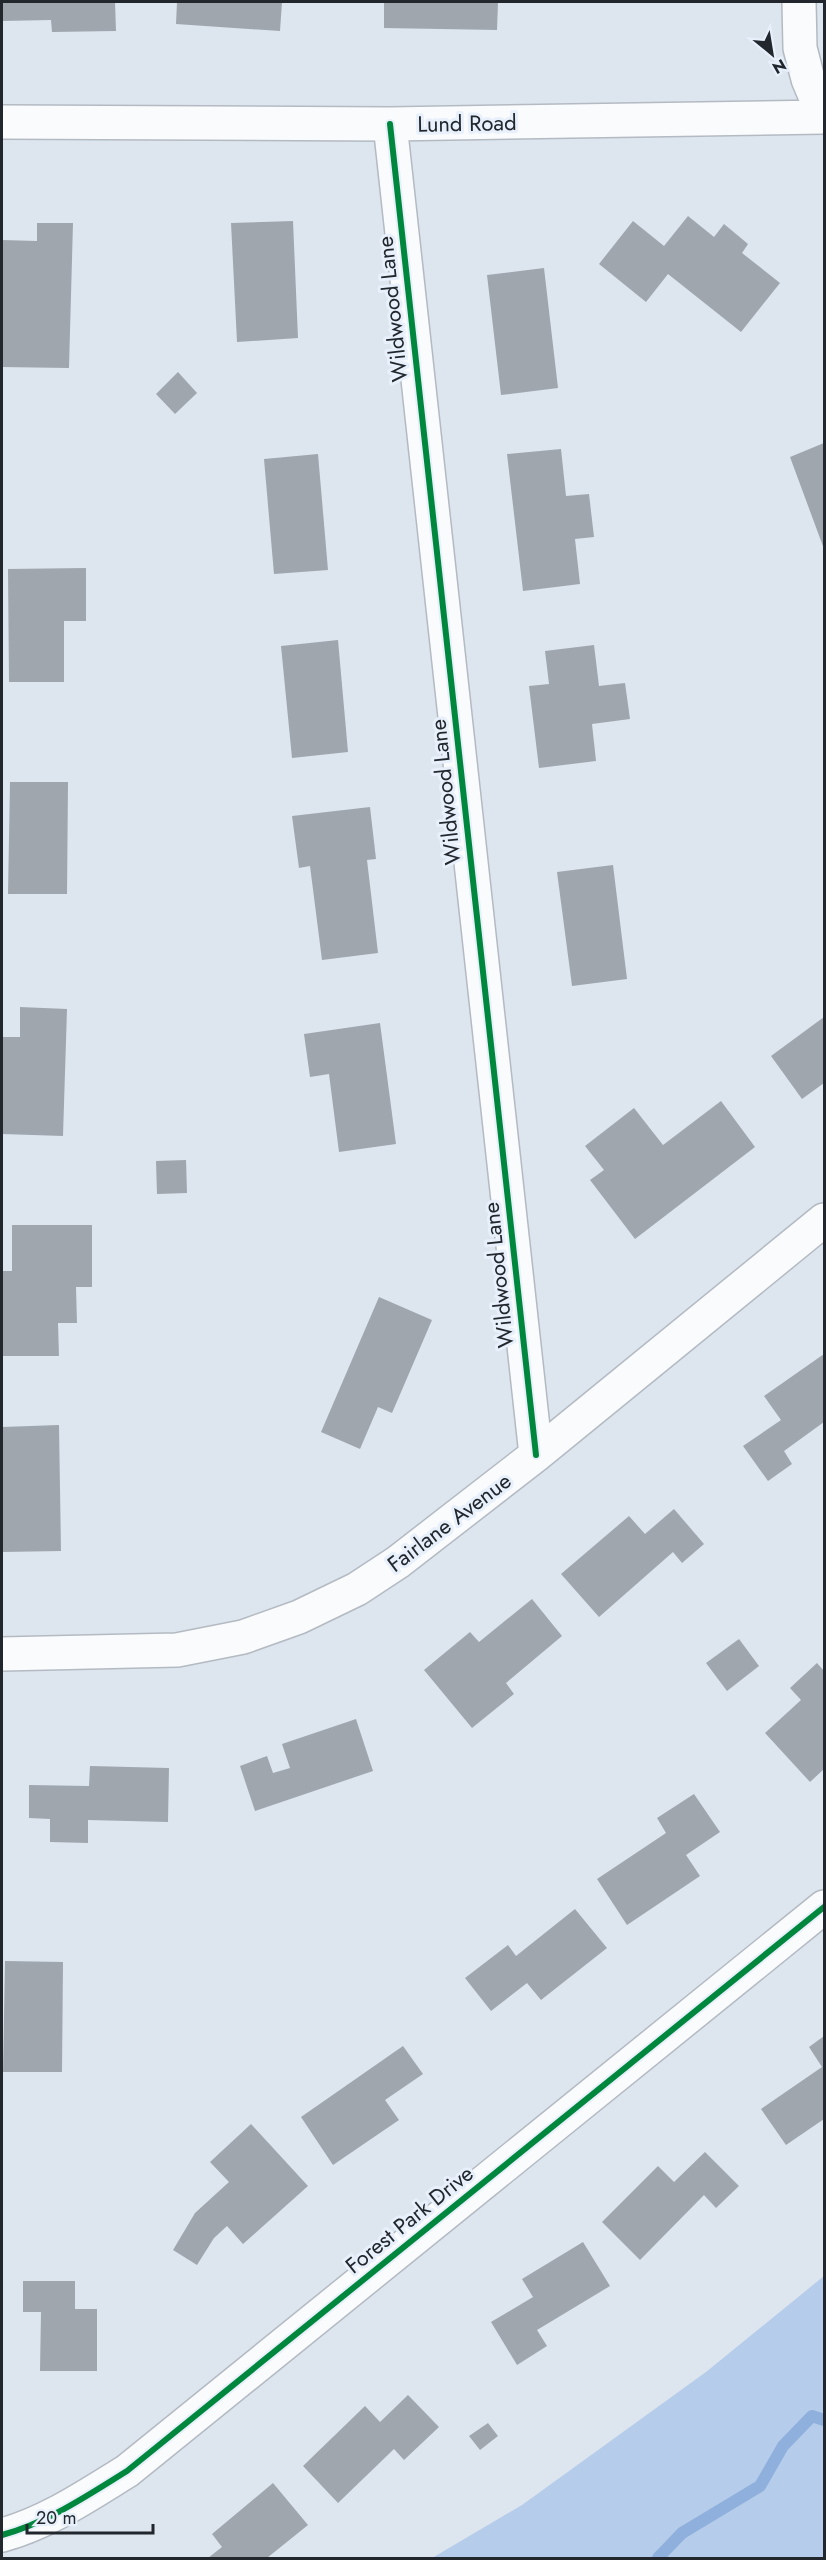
<svg xmlns="http://www.w3.org/2000/svg" width="826" height="2560" viewBox="0 0 826 2560" font-family="Jost,sans-serif">
  <rect width="100%" height="100%" fill="#dde5ef"/>
  <path fill="#b5ccea" d="M824,2276V2558H432L522,2505L706,2372Z"/>
  <g fill="none" stroke-linecap="round" stroke-linejoin="round">
    <path stroke="#8fb0dc" stroke-width="12" d="M658,2558L682,2533L760,2486L783,2446L812,2416L824,2420"/>
  </g>
  <path fill="#a0a6ae" d="M2,2H115L116,31L52,32L51,20L2,21Z
    M177,2H282L280,31L176,24Z
    M384,2H498L497,30L384,28Z
    M688,216L714,237L724,224L748,244L742,253L780,283L741,332L668,274L646,302L599,264L633,221L664,246Z
    M293,221L298,338L237,342L231,223Z
    M37,223H73L69,368L2,367V240L37,241Z
    M544,268L558,388L501,395L487,275Z
    M178,372L197,393L175,414L156,394Z
    M824,443V549L790,457Z
    M561,449L566,496L589,494L594,537L575,539L580,584L523,591L507,454Z
    M318,454L328,570L274,574L264,459Z
    M86,568V621H64V682H9L8,569Z
    M338,640L348,752L292,758L281,646Z
    M594,645L599,686L625,683L630,719L592,724L596,761L539,768L529,686L549,684L545,651Z
    M10,782H68L67,894H8Z
    M370,807L376,859L367,860L378,953L322,960L310,866L299,868L292,816Z
    M613,865L627,979L572,986L557,872Z
    M20,1007L67,1009L63,1136L2,1134L3,1037H20Z
    M824,1017V1083L802,1099L771,1056Z
    M380,1023L396,1144L339,1152L329,1074L310,1077L304,1034Z
    M721,1101L755,1147L635,1239L590,1180L604,1170L585,1146L634,1108L663,1145Z
    M186,1160L187,1193L157,1194L156,1161Z
    M12,1225H92V1287H76L77,1323H58L59,1356H2V1271H12Z
    M379,1297L432,1320L392,1413L378,1407L360,1449L321,1432Z
    M824,1354V1422L784,1451L792,1464L768,1481L743,1446L781,1420L764,1396Z
    M59,1425L61,1551L3,1552L2,1427Z
    M674,1509L704,1544L682,1563L673,1552L599,1617L561,1574L629,1516L645,1534Z
    M532,1599L562,1636L506,1683L514,1694L472,1728L424,1670L470,1632L479,1642Z
    M739,1639L759,1666L727,1691L706,1663Z
    M817,1663L824,1671V1769L810,1782L765,1733L801,1700L790,1688Z
    M356,1719L373,1771L255,1811L240,1766L267,1756L273,1773L290,1768L282,1744Z
    M90,1766L169,1768L168,1822L88,1820V1843L50,1842V1819L29,1818V1785L89,1786Z
    M694,1794L720,1832L686,1855L700,1876L627,1925L597,1879L666,1833L657,1818Z
    M575,1909L607,1948L541,2000L527,1983L491,2011L465,1978L508,1945L516,1956Z
    M5,1961L63,1962L62,2072H3Z
    M824,2036V2119L786,2145L761,2109L822,2067L809,2047Z
    M403,2046L423,2074L385,2100L399,2120L333,2165L301,2117Z
    M251,2124L308,2186L243,2244L227,2226L214,2238L197,2265L173,2250L195,2213L229,2182L210,2162Z
    M705,2152L739,2186L716,2208L704,2195L640,2260L602,2222L658,2166L674,2182Z
    M583,2242L610,2286L537,2330L547,2346L517,2365L491,2322L533,2297L522,2279Z
    M23,2281H75V2309H97V2371H40L41,2312H23Z
    M408,2395L439,2427L404,2460L394,2449L338,2503L303,2466L365,2406L380,2422Z
    M488,2423L498,2436L480,2450L469,2436Z
    M273,2483L308,2525L267,2558H208L222,2547L212,2534Z"/>
  <g fill="none" stroke-linecap="round" stroke-linejoin="round">
    <g stroke="#b4bac2" stroke-width="36">
      <path id="minor" d="M799,2L800,48L808,79L824,117
        M2,122L390,124L824,117
        M390,124L536,1455
        M2,1654L177,1650L243,1637L299,1617L357,1589L398,1562L536,1455L824,1220
        M2,2535C47,2523 88,2495 127,2471L824,1907"/>
    </g>
    <use href="#minor" stroke="#fafbfd" stroke-width="33"/>
    <g stroke="#e8f0fb" stroke-width="10">
      <path id="cycleway" d="M390,124L536,1455
        M2,2535C47,2523 88,2495 127,2471L824,1907"/>
    </g>
    <use href="#cycleway" stroke="#00873e" stroke-width="6"/>
  </g>
  <g text-anchor="middle" dominant-baseline="central" stroke-width="6" stroke-linejoin="round" paint-order="stroke">
    <g font-size="22" fill="#22272d" stroke="#e8f0fb">
      <text transform="translate(467 123) rotate(-1)">Lund Road</text>
      <text transform="translate(392 309) rotate(-96)">Wildwood Lane</text>
      <text transform="translate(445 792) rotate(-96)">Wildwood Lane</text>
      <text transform="translate(498 1275) rotate(-96)">Wildwood Lane</text>
      <text transform="translate(449 1522) rotate(-37)">Fairlane Avenue</text>
      <text transform="translate(409 2219) rotate(-39)">Forest Park Drive</text>
    </g>
  </g>
  <rect width="826" height="2560" fill="none" stroke="#22272d" stroke-width="6"/>
  <g transform="translate(772 54) rotate(150)" stroke="#e8f0fb" stroke-width="4.5" paint-order="stroke">
  <path d="M0-4.5L10 22L0 15L-10 22Z" fill="#22272d"/>
  <text y="-9" font-size="16" font-weight="bold" text-anchor="middle" fill="#22272d">N</text>
  </g>
  <path d="M27 2524v9h126v-9" fill="none" stroke="#22272d" stroke-width="3"/>
  <text x="36" y="2524" font-size="18" fill="#22272d" stroke="#e8f0fb" stroke-width="4.5" paint-order="stroke">20 m</text>
</svg>
